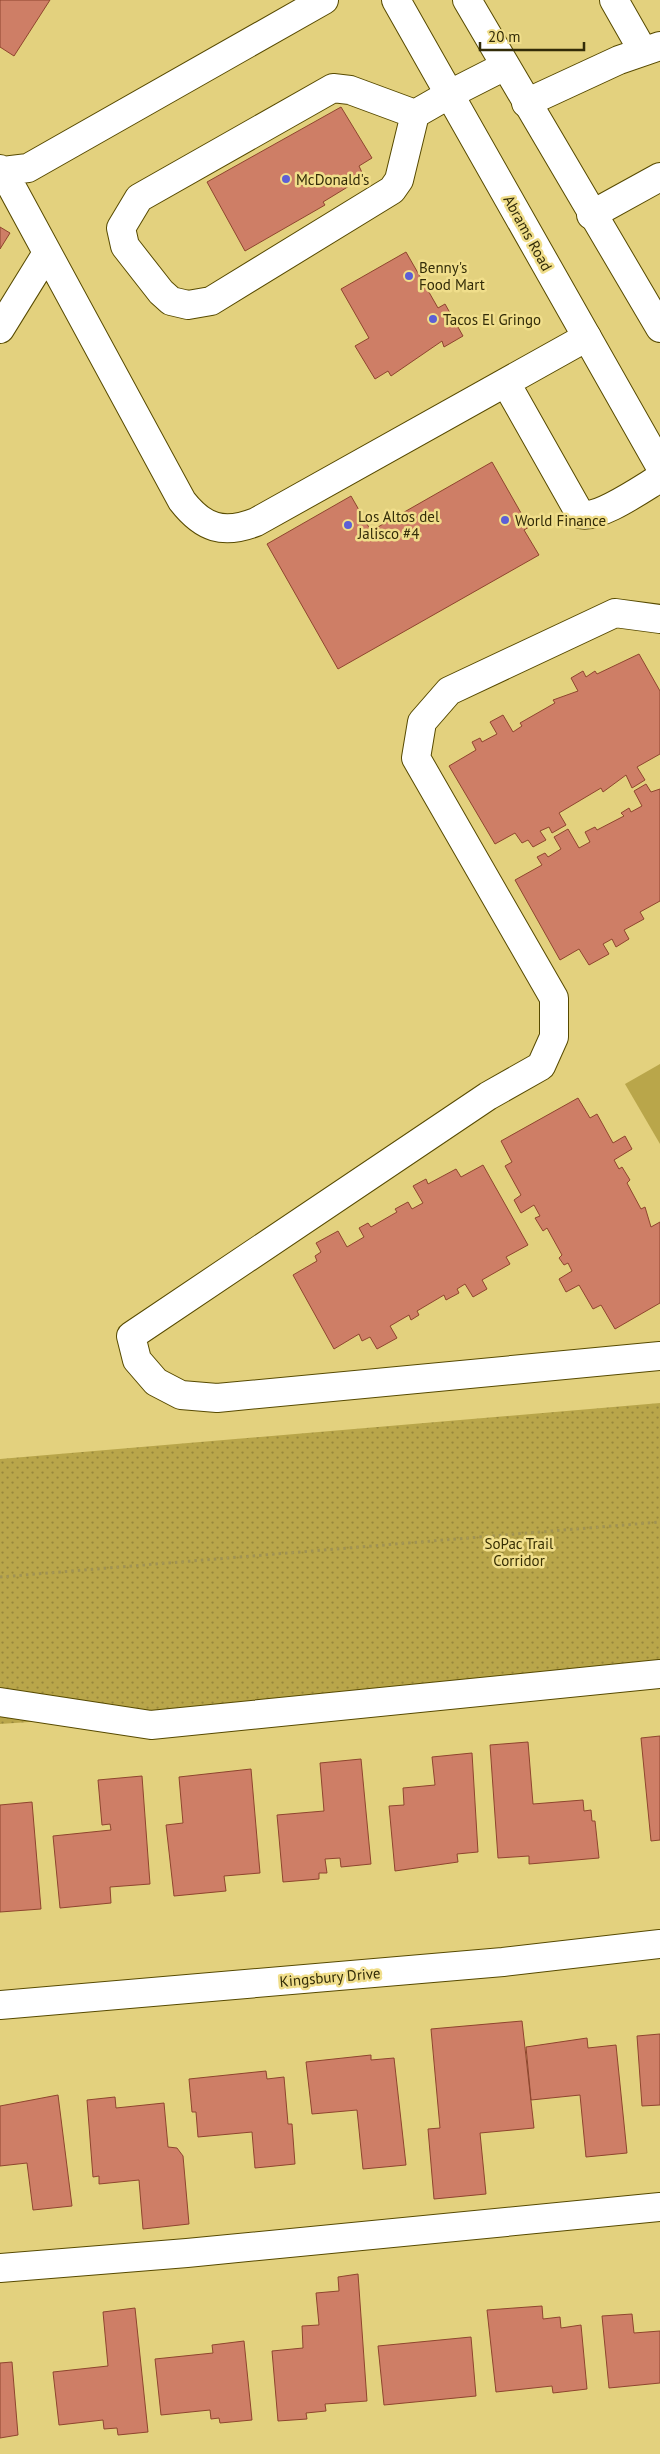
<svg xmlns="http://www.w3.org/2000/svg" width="660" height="2454" viewBox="0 0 660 2454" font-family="'PT Sans',sans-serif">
  <defs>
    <pattern id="park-dots" width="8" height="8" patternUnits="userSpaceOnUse" patternTransform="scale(1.25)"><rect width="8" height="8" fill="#b9a64a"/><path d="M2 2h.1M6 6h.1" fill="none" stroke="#97873c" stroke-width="1.8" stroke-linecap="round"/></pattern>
  </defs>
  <rect width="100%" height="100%" fill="#e3d17e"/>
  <path fill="url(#park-dots)" d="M660,1403V1679L0,1724V1459Z"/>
  <path fill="#b9a64a" d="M660,1064V1144L625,1084Z"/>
  <path fill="#ce7e66" stroke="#8e452e" d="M0,0H50L14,56L0,47Z
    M341,107L372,158L359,166L364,177L323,202L325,205L245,251L207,182Z
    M0,227L10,233L0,249Z
    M406,252L438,308L445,304L463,336L444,347L442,341L391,376L388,371L375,379L355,346L369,338L341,289Z
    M492,462L529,527L524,530L539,555L338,669L267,544L351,496L371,531Z
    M639,654L660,691V754L637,767L645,780L632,788L626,775L603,792L601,788L559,813L566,825L552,833L549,827L540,831L546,840L533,847L528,840L522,843L515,833L495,844L449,766L476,750L472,742L480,738L482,742L497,734L490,722L503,715L513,732L522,726L520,723L555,703L553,700L578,691L571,678L583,671L586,677L595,671L597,674Z
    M646,784L651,792L660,789V901L640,912L644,919L624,930L629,939L616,947L612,939L603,944L609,954L589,965L579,949L560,960L515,880L542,865L537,857L545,853L548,857L561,849L554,837L568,829L579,848L590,842L585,832L595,827L597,830L624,816L621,813L629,808L631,812L642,806L634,791Z
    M578,1098L590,1118L597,1114L613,1143L625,1136L632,1149L614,1160L619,1169L622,1167L630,1180L627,1183L641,1209L645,1207L651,1227L660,1222V1303L615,1329L601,1305L593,1309L579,1285L566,1292L559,1279L572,1271L568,1263L564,1265L559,1258L562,1255L547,1228L543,1231L535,1218L540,1216L534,1205L521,1213L514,1200L521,1195L505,1166L512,1162L501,1141Z
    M483,1165L528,1245L506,1257L510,1264L482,1280L487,1289L473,1297L465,1284L457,1289L459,1293L446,1300L444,1295L417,1311L419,1315L411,1320L409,1315L390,1326L397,1338L377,1349L370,1337L362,1341L359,1334L334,1349L293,1275L317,1261L315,1256L321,1252L316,1243L338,1231L347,1247L364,1237L359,1228L368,1223L371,1227L397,1212L395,1209L408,1202L412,1209L423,1203L413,1186L426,1179L428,1184L456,1169L461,1177Z
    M660,1736V1840L651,1841L641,1738Z
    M528,1742L533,1804L583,1800L584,1811L591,1810L592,1821H595L599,1858L529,1864V1856L498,1858L490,1745Z
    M472,1753L478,1852L457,1854L458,1862L395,1871L389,1806L404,1805L403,1788L435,1785L432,1757Z
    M361,1759L371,1864L341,1867L340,1858L325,1859L327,1873H319V1879L283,1882L277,1815L324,1811L320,1763Z
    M251,1769L260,1873L224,1876L226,1891L174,1896L166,1825L183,1823L179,1777Z
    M142,1776L150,1884L110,1887L111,1903L60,1908L53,1836L111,1830L110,1824L102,1825L98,1780Z
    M32,1802L41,1909L0,1912V1805Z
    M522,2021L534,2128L480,2133L486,2194L434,2199L428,2129L440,2128L431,2029Z
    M660,2034V2105L642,2106L637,2036Z
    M587,2038L588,2048L616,2045L627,2153L586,2157L580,2095L531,2100L526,2047Z
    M371,2055V2060L394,2058L406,2165L363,2169L357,2110L312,2114L306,2062Z
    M266,2071L267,2079L284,2077L288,2124H292L295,2164L255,2168L252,2132L198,2137L196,2112H192L189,2079Z
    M58,2095L72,2206L33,2210L27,2163L0,2166V2106Z
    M115,2097L116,2108L164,2103L168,2147L177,2148L183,2156L189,2224L143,2229L139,2180L99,2184V2176L93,2177L87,2100Z
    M358,2274L367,2401L325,2404L326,2411L306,2413L307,2419L278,2421L272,2351L303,2348L302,2326L319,2325L316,2293L339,2291L338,2277Z
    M542,2306L543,2319L560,2317L561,2328L581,2325L587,2389L553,2393L552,2386L496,2392L487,2310Z
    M135,2308L148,2432L118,2435L117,2428L104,2429L103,2420L59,2425L53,2372L108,2366L103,2312Z
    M632,2314L634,2333L660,2331V2383L609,2388L602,2316Z
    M471,2337L476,2396L384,2405L378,2346Z
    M244,2341L252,2420L220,2423L219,2418L211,2419L210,2410L161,2415L155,2359L213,2353L212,2345Z
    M12,2362L18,2435L0,2438V2363Z"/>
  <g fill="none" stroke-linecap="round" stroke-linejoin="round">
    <g stroke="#574a00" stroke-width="30">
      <path id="minor" d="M614,0L643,51
        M526,103L619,60L660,46
        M415,114L350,90L333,88L139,198L121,228L125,246L161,292L171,301L188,305L211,301L392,190L399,180L415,114L450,94
        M0,169L3,171L28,168L324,0
        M3,171L182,501C203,528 223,535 256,522L587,337
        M591,215L660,177
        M0,329L47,253
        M506,383L580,514C598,520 643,488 660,478
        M660,619L615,613L449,691L422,722L416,758L554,998V1037L541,1066L488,1096L131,1336L137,1360L156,1382L181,1395L217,1398L660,1356
        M0,1702L151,1725L660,1674
        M0,2005L503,1962L660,1944
        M0,2268L187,2253L660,2207"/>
    </g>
    <g stroke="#574a00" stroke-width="30">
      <path id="major" d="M396,0L660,466
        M467,0L660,328
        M450,94L505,66"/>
    </g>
    <path stroke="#a19352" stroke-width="3" stroke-dasharray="2.5 4" stroke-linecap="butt" d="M0,1577L660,1522"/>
    <use href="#minor" stroke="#fff" stroke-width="28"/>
    <use href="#major" stroke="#fff" stroke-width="28"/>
  </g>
  <g fill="#5c5fd6" stroke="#f0de8b" stroke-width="2">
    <circle cx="286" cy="179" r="5"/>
    <circle cx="409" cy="276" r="5"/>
    <circle cx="433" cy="319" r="5"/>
    <circle cx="505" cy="520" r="5"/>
    <circle cx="348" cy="525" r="5"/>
  </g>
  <g text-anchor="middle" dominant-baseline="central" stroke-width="5" stroke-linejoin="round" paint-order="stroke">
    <g font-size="15" fill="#332c08" stroke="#f0de8b" text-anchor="start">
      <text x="296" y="179">McDonald's</text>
      <text x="419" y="267">Benny's<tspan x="419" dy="17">Food Mart</tspan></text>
      <text x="443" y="319">Tacos El Gringo</text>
      <text x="358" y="516">Los Altos del<tspan x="358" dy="17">Jalisco #4</tspan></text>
      <text x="515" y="520">World Finance</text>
    </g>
    <g font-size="15" fill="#332c08" stroke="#f0de8b">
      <text transform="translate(528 233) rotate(61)">Abrams Road</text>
      <text transform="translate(330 1977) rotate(-5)">Kingsbury Drive</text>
    </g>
    <g font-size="15" fill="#372f02" stroke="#f0de8b">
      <text x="519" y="1543">SoPac Trail<tspan x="519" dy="17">Corridor</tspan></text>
    </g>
  </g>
  <path d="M480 42v8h104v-8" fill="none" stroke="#332c08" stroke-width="2.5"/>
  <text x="488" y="42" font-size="15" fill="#332c08" stroke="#f0de8b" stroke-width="4" paint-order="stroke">20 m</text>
</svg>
